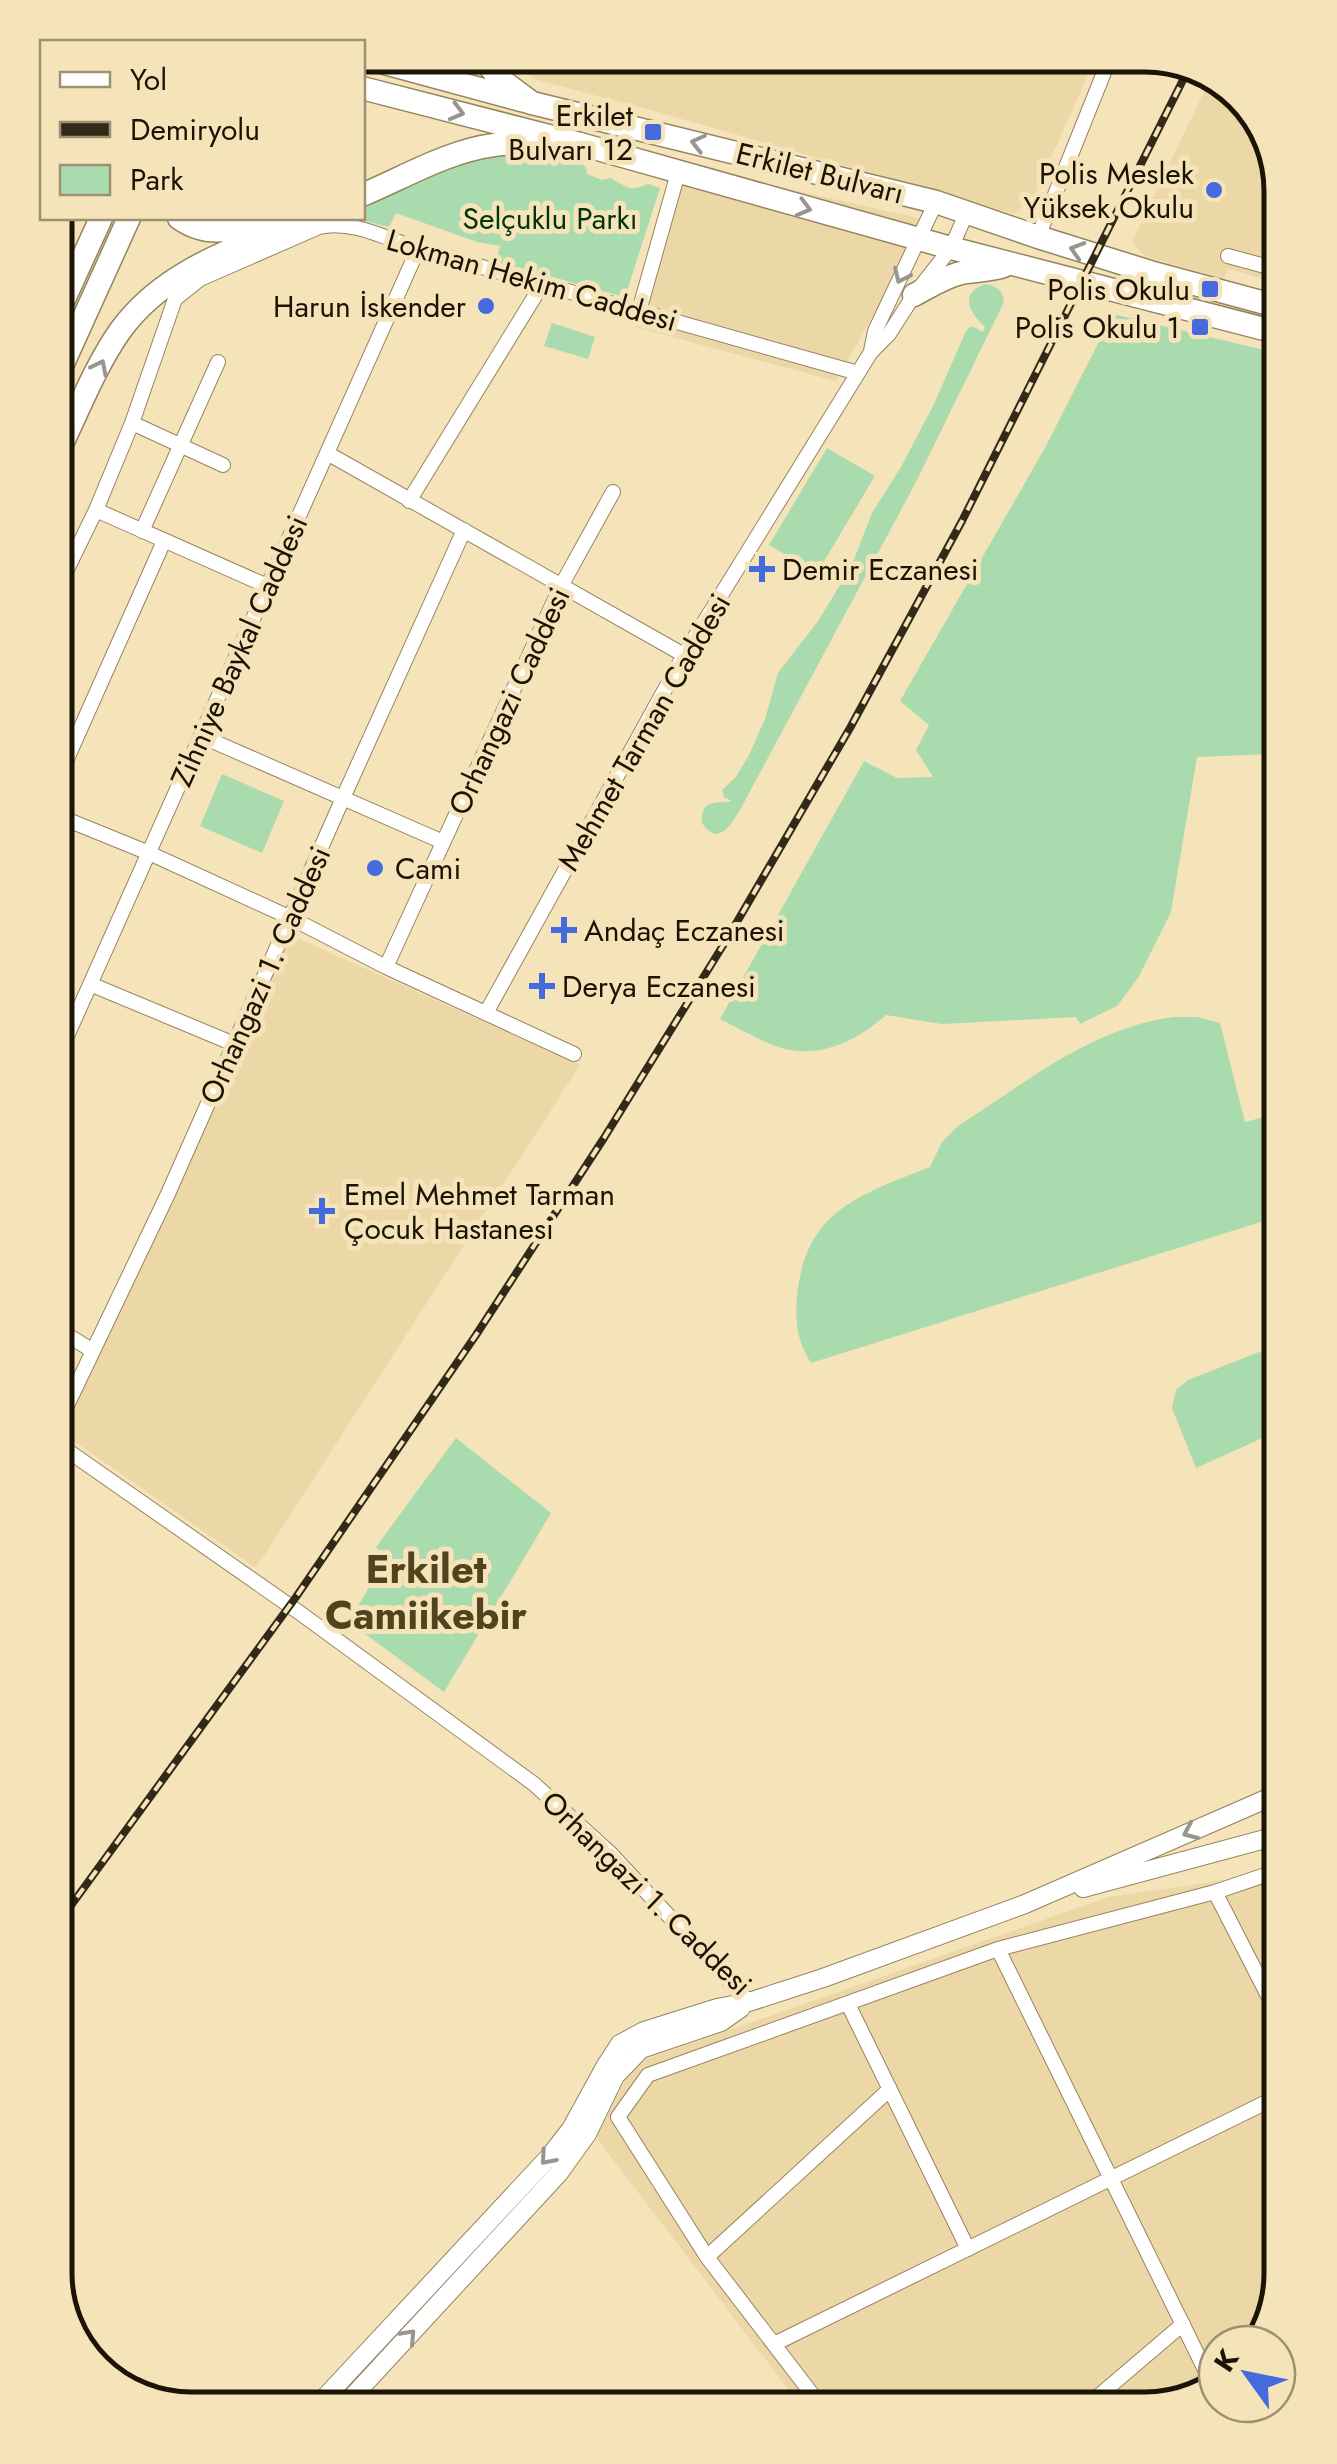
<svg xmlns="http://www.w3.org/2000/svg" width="1337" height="2464" viewBox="0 0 1337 2464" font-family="Jost,sans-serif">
  <rect width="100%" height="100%" fill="#f5e3b9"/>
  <path fill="#ecd7a7" d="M502,55H1097L1034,196L1014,214L654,111L534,79Z
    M1211,77L1228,83L1271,139L1272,281L1228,269L1224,279L1145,256L1132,242Z
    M682,165L927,220L836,381L635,327Z
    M284,932L580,1065L256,1568L61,1432V1426Z
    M1280,1872L1282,2273L1260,2344H1217V2383L1198,2398L798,2402L596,2137L628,2075L647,2059L1109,1897Z"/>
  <path fill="#aadbae" d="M534,154L579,162L586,167L587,174L602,180L610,178C628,186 626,193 648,184L660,188L625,297L496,262L500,246L477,242L396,213L389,227L351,218H362L363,204L465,157Z
    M985,284C997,286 1003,290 1004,302L916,482L740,810C731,825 718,847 702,823C701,798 716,804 732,801L724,797L722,790L736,777L749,755L765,719L778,673L818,621L851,567L872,513L901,467L934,404L966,331L972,326L983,332L985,327C970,313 958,294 985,284Z
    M1113,314L1272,352L1274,754L1197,757L1171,912L1138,978L1117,1006L1080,1024L1076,1017L942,1024L886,1015C859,1039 823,1058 785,1049C763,1043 741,1029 720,1019L864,761L897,778L933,777L916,750L929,725L900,701L1046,446Z
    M552,323L595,337L588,359L544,346Z
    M827,448L875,476L817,573L769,545Z
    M222,774L284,801L262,853L200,826Z
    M1174,1017H1197L1220,1023L1245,1122L1276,1114L1277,1255L1264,1221L811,1363C797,1341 795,1322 797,1297C805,1210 860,1195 930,1167L942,1142L958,1126C1025,1083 1093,1027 1174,1017Z
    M1277,1345L1278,1431L1196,1468L1172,1408L1176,1390L1188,1380Z
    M456,1438L551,1513L444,1692L349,1622L386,1557L376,1547Z"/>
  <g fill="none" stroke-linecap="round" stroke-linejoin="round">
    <g stroke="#95845e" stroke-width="16">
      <path id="minor" d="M1038,237L1111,55
        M1228,256L1272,268
        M639,311L678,173
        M871,351L875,331L936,202
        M132,423L223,465
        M327,453L684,655
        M409,501L543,283
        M96,510L267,586
        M142,531L218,362
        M57,590L96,510L132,423L175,299L200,279L319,227C351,219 387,239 418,249L858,373
        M201,736L443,842
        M58,779L164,541
        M58,816L149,853L291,918L386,967L574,1054
        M386,967L561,586L613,492
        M90,984L234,1044
        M486,1013L684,655L871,352L889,334L914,295L951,248L967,212
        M59,1054L418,249
        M61,1331L93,1351
        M61,1418L167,1196L343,798L464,530
        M61,1446L300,1613L534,1784L611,1854L749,2002
        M1215,1892L1281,2021
        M998,1949L1213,2386
        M848,2004L968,2249
        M707,2257L890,2089
        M774,2344L1281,2095
        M1095,2399L1183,2324
        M818,2402L707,2257L618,2117L648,2075L998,1949L1215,1892L1280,1870"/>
    </g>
    <g stroke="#95845e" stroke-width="20">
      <path id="tertiary" d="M1280,1798L1277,1808L1280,1816
        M1083,1888L1280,1835
        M316,2407L550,2156L571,2129L605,2067L620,2044L644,2031L717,2008L749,2002L823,1978L1025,1904L1280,1793
        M343,2407L559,2173L587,2134L615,2076L641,2049L721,2022L741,2008"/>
    </g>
    <g stroke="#95845e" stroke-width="25">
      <path id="primary" d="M362,57L532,103L936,202L1038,237L1150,272L1272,305
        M362,88L580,144L951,248L1272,331
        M914,295C929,287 944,277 961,273C976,270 990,271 1004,266"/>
    </g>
    <g stroke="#95845e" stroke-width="25">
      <path id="trunk" d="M480,55L500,79L532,103
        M362,195C405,177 448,151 494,145C522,141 552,144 580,144
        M179,218C207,238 236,231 265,218
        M56,317L101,218
        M56,379L129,218
        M57,454C77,414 94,368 120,331C165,268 241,247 309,218"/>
    </g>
    <use href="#minor" stroke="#fff" stroke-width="14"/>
    <use href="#tertiary" stroke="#fff" stroke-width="18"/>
    <use href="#primary" stroke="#fff" stroke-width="22"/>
    <use href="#trunk" stroke="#fff" stroke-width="22"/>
    <g stroke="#322a18" stroke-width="8">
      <path id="rail" d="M64,1915L296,1597L476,1335L604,1138L727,939L850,728L962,521L1189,68"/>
    </g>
    <use href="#rail" stroke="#f5e3b9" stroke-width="4" stroke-dasharray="11" stroke-linecap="butt"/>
  </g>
  <defs><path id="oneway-chevron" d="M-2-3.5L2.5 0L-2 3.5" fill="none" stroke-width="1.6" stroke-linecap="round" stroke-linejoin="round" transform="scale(2.5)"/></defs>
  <g stroke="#98958e">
    <use href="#oneway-chevron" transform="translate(457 112) rotate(15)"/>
    <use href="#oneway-chevron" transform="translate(698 143) rotate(-166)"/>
    <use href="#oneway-chevron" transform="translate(804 208) rotate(15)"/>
    <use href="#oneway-chevron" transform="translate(1077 250) rotate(-163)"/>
    <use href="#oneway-chevron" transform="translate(901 276) rotate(115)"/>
    <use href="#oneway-chevron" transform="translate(100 367) rotate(-63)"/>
    <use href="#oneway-chevron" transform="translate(1190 1832) rotate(156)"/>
    <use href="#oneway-chevron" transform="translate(547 2158) rotate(131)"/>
    <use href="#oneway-chevron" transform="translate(409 2336) rotate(-47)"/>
  </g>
  <g fill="#456add" stroke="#f5e3b9" stroke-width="4">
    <rect x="643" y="122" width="20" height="20" rx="5"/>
    <circle cx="1214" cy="190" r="10"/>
    <rect x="1200" y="279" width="20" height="20" rx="5"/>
    <circle cx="486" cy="306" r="10"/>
    <rect x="1190" y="317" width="20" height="20" rx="5"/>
    <path d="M757 554h10v10h10v10h-10v10h-10v-10h-10v-10h10z"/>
    <circle cx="375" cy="868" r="10"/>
    <path d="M559 915h10v10h10v10h-10v10h-10v-10h-10v-10h10z"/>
    <path d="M537 971h10v10h10v10h-10v10h-10v-10h-10v-10h10z"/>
    <path d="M317 1196h10v10h10v10h-10v10h-10v-10h-10v-10h10z"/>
  </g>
  <g text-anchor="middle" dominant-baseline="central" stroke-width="10" stroke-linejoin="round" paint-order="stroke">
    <g font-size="30" fill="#1b1405" stroke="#f5e3b9" text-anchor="end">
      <text x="633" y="115">Erkilet<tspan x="633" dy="34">Bulvarı 12</tspan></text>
      <text x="1194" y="173">Polis Meslek<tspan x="1194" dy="34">Yüksek Okulu</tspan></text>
      <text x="1190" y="289">Polis Okulu</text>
      <text x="466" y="306">Harun İskender</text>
      <text x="1180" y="327">Polis Okulu 1</text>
      <text x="782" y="569" text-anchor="start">Demir Eczanesi</text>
      <text x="395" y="868" text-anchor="start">Cami</text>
      <text x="584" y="930" text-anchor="start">Andaç Eczanesi</text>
      <text x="562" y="986" text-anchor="start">Derya Eczanesi</text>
      <text x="344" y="1194" text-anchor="start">Emel Mehmet Tarman<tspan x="344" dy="34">Çocuk Hastanesi</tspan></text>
    </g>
    <g font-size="30" fill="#1b1405" stroke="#f5e3b9">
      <text transform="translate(820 173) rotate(14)">Erkilet Bulvarı</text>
      <text transform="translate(532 280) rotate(16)">Lokman Hekim Caddesi</text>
      <text transform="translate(239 651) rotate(-66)">Zihniye Baykal Caddesi</text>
      <text transform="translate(509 701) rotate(-65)">Orhangazi Caddesi</text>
      <text transform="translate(644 732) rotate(-60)">Mehmet Tarman Caddesi</text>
      <text transform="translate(265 975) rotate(-66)">Orhangazi 1. Caddesi</text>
      <text transform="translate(647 1893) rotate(44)">Orhangazi 1. Caddesi</text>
    </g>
    <g font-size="30" fill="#00340c" stroke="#f5e3b9">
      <text x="550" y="218">Selçuklu Parkı</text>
    </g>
    <g font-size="40" font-weight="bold" fill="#52431e" stroke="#f5e3b9">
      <text x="426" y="1569">Erkilet<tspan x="426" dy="46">Camiikebir</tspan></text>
    </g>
  </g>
  <path d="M0 0H1337V2464H0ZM191 72H1145A119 119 0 0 1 1264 191V2273A119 119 0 0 1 1145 2392H191A119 119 0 0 1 72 2273V191A119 119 0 0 1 191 72Z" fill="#f5e3b9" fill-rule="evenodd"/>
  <path fill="none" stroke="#1b1405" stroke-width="5" d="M191 72H1145A119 119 0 0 1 1264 191V2273A119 119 0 0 1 1145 2392H191A119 119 0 0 1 72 2273V191A119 119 0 0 1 191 72Z"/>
  <rect x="40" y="40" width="325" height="180" fill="#f5e3b9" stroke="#9e9071" stroke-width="2.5"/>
  <rect x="60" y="72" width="50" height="15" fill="#ffffff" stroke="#9e9071" stroke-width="2.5"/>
  <text x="130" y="90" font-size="30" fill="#1b1405">Yol</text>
  <rect x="60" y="122" width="50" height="15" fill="#322a18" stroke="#9e9071" stroke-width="2.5"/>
  <text x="130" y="140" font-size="30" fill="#1b1405">Demiryolu</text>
  <rect x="60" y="165" width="50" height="30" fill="#aadbae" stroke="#9e9071" stroke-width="2.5"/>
  <text x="130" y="190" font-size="30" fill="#1b1405">Park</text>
  <g transform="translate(1247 2374) rotate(303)"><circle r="48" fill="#f5e3b9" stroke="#9e9071" stroke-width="2.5"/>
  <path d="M0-8L18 38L0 25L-18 38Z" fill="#456add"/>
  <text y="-15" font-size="28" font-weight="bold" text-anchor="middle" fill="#1b1405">K</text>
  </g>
</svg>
